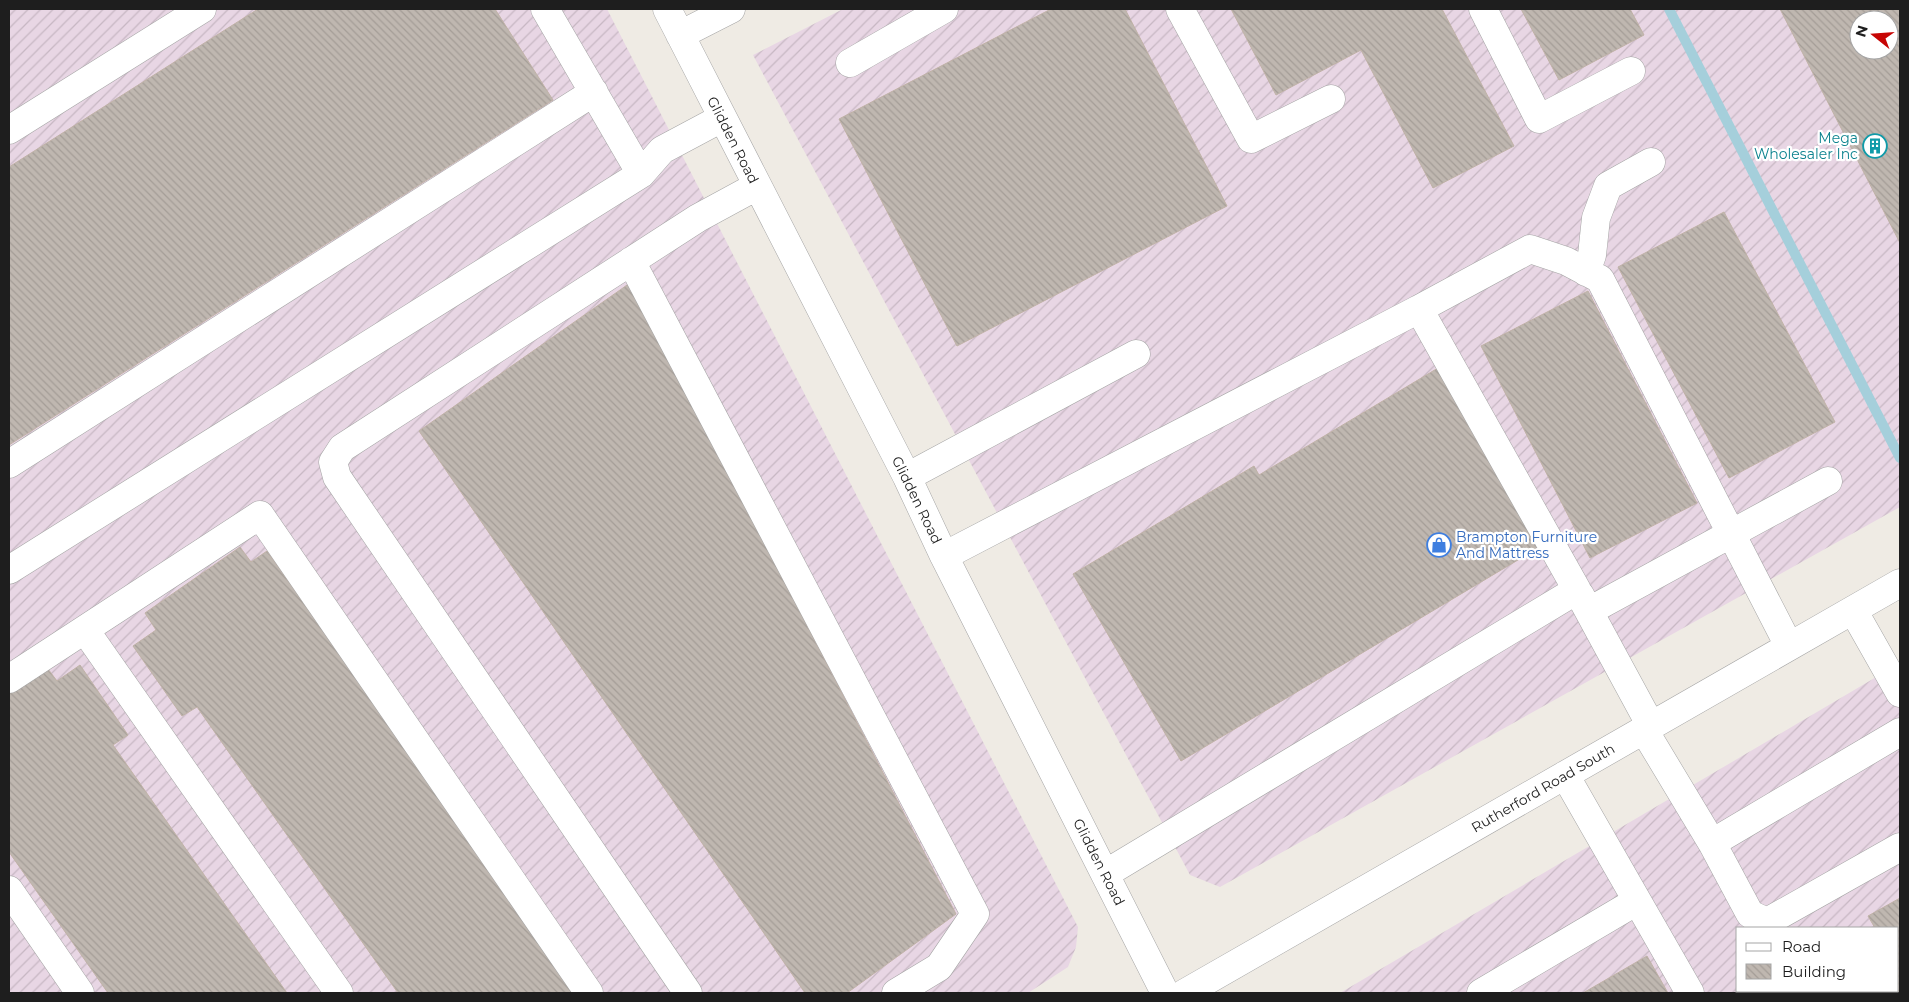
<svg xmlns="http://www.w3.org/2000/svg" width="1909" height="1002" viewBox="0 0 1909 1002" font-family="Montserrat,sans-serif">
  <defs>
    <pattern id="industrial-furrows" width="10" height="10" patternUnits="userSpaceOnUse" patternTransform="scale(1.25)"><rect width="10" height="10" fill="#e8d6e4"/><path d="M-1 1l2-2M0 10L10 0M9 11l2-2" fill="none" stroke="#c7b7c3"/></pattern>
    <pattern id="building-back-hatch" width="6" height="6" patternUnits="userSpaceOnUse" patternTransform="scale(1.25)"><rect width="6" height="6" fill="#bfb7b0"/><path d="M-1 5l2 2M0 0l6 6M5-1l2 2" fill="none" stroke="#a49d97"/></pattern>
  </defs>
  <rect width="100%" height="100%" fill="#efebe4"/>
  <path fill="url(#industrial-furrows)" fill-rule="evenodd" d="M9,9H607L1078,927L1076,947L1068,967L1028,993H9Z
    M843,9H1900V507L1220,887L1190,875L753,55ZM1859,20H1889V50H1859Z
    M1900,663V993H1340ZM1738,928H1898V991H1738Z"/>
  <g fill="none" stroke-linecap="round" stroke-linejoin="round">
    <path stroke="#a5cfdb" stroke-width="10" d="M1669,9L1900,458"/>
  </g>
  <path fill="url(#building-back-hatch)" stroke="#c0b2a7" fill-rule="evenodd" d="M258,9H495L553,100L9,445V167Z
    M1051,9H1125L1227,206L957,346L839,119Z
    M1231,9H1442L1514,146L1433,188L1361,50L1276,95Z
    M1521,9H1630L1644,35L1559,80Z
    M1780,9H1900V243ZM1859,20H1889V50H1859Z
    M1724,212L1835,422L1729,478L1618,267Z
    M630,283L956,914L847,993H805L419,431Z
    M1588,291L1697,503L1590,558L1481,346Z
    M1438,368L1543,545L1181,761L1073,574L1254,466L1259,475Z
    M240,547L251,562L267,551L578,993H398L197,707L182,716L133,646L156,630L145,613Z
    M45,665L57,681L80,665L128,735L113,745L287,993H108L9,852V690Z
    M1900,898V993H1791L1795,991H1898V928H1875L1868,916Z
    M1647,956L1668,993H1583Z"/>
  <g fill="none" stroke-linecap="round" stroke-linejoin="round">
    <g stroke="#a5a5a5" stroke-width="29">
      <path id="minor" d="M545,9L641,174
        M667,9L907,477L944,556L1165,993
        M1180,9L1251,139L1331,99
        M1483,9L1539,119L1631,71
        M680,35L731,9
        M850,63L944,9
        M9,130L202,9
        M631,261L975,914L939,967L896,993
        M1586,272L1592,255L1596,218L1608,186L1651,162
        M9,464L594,92
        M907,477L1136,354
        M944,556L1419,309
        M9,570L641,174L662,150L722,118
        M1580,595L1651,726
        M1853,610L1900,693
        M1589,611L1828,481
        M85,630L339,993
        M9,679L260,515L589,993
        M1644,730L1712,843L1750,914L1767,922L1900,847
        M1565,775L1690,993
        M1712,843L1900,732
        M1105,874L1577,590L1419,309L1530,249L1566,261L1600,279L1789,646
        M9,890L80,993
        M688,993L337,477L333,462L342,448L698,218L757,186
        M1185,993L1900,583
        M1481,993L1637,901"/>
    </g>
    <use href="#minor" stroke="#fff" stroke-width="28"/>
  </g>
  <defs>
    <g id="building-ring" transform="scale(1.25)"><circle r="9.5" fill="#fff" stroke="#0f9aa8" stroke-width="1.5"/><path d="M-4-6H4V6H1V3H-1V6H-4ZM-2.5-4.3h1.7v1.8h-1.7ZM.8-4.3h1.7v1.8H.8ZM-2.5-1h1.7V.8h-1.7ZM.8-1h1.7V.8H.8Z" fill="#0f9aa8"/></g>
    <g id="shop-ring" transform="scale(1.25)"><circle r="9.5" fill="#fff" stroke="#3f7fe0" stroke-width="1.5"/><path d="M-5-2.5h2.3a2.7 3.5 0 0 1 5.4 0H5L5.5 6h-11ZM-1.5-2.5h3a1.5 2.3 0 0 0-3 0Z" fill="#3f7fe0"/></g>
  </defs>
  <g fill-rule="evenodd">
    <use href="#building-ring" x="1875" y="146"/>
    <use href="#shop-ring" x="1439" y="545"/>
  </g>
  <g text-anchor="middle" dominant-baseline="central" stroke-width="4.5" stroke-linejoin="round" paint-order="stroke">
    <g font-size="14" fill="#0d838f" stroke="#fff" text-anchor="end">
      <text x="1858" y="138">Mega<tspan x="1858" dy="16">Wholesaler Inc</tspan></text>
    </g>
    <g font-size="14" fill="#1e1e1e" stroke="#fff">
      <text transform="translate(733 140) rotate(63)">Glidden Road</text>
      <text transform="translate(917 500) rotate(64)">Glidden Road</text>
      <text transform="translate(1543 788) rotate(-30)">Rutherford Road South</text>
      <text transform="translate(1099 862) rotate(63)">Glidden Road</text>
    </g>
    <g font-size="14" fill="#366cbe" stroke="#fff" text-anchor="start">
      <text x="1456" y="537">Brampton Furniture<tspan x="1456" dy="16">And Mattress</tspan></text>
    </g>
  </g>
  <rect width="1909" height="1002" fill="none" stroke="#1e1e1e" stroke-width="20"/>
  <rect x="1736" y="927" width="162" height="65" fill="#ffffff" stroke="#a5a5a5"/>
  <rect x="1746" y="943" width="25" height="8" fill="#ffffff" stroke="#a5a5a5"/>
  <text x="1782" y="952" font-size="15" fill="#1e1e1e">Road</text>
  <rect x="1746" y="964" width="25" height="15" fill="url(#building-back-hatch)" stroke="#a5a5a5"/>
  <text x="1782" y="977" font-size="15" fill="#1e1e1e">Building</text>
  <g transform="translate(1874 35) rotate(287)"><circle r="24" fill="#ffffff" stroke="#a5a5a5"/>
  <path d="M0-4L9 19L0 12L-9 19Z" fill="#c70504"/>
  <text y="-8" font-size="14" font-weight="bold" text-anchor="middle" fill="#1e1e1e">N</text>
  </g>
</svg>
